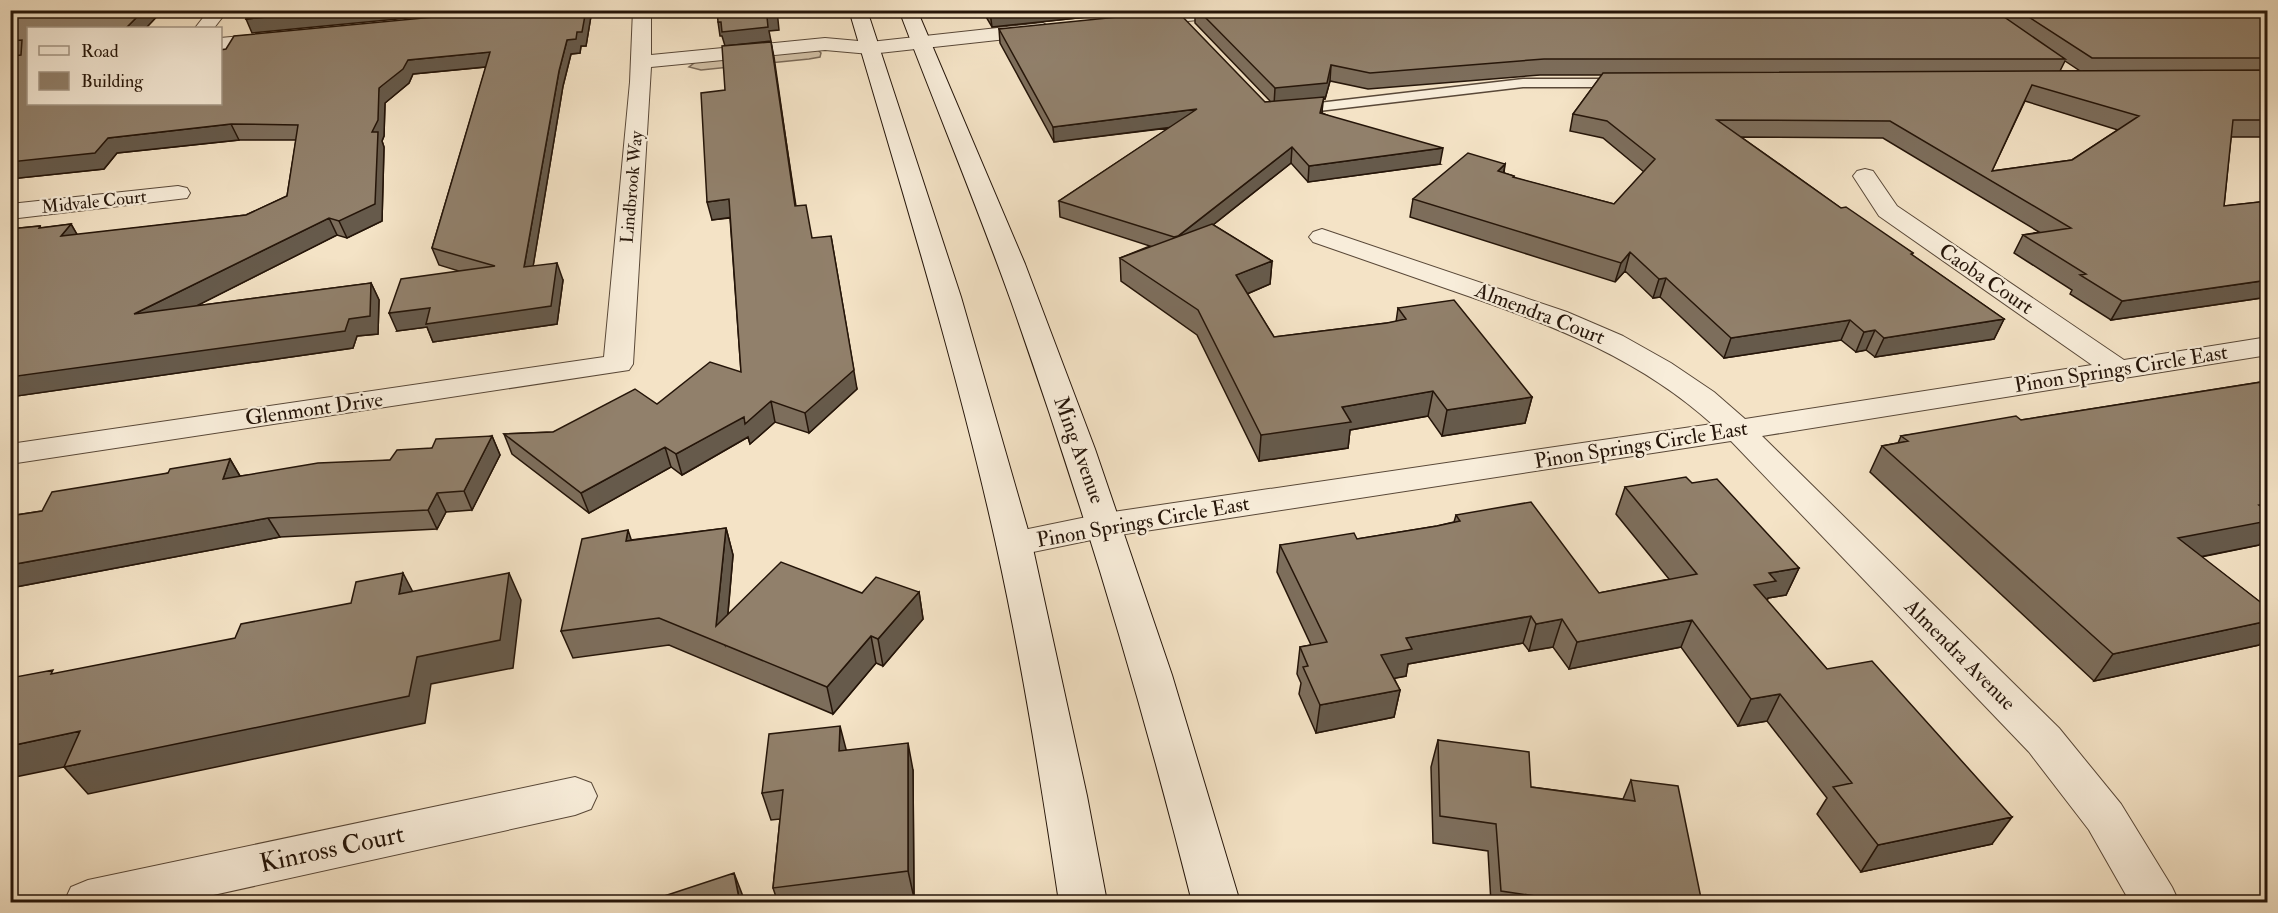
<svg xmlns="http://www.w3.org/2000/svg" width="2278" height="913" viewBox="0 0 2278 913" font-family="'IM FELL Double Pica',serif">
  <rect width="100%" height="100%" fill="#f4e3c6"/>
  <filter id="stains"><feTurbulence type="fractalNoise" baseFrequency=".00333" numOctaves="4"/><feColorMatrix values="0 0 0 0 .2 0 0 0 0 .09 0 0 0 0 .02 0 0 0 .5 -.17"/></filter>
  <radialGradient id="worn" r=".72"><stop offset=".6" stop-color="#630" stop-opacity="0"/><stop offset="1" stop-color="#630" stop-opacity=".3"/></radialGradient>
  <path fill="#d1c0a6" stroke="#7b6a58" stroke-width="1.5" d="M818,50L821,53L820,57L809,59L701,70L689,67L697,61Z"/>
  <g fill="none" stroke-linecap="round" stroke-linejoin="round">
    <g stroke="#594838" stroke-width="3">
      <path id="service" d="M1523,79H1627L1634,83L1627,87H1523L1293,114L1286,110L1293,106Z"/>
    </g>
    <g stroke="#594838" stroke-width="2">
      <path id="minor" d="M209,10H228L214,28H195Z
        M633,10H651V55L825,38L870,42L1043,23L1053,29L1043,35L870,54L825,50L651,67L633,364L629,370L10,464V444L604,357L630,82Z
        M1176,10H1248L1239,16L1136,26L1127,20L1136,14Z
        M275,33L282,35L285,39L282,43L220,50V38Z
        M1865,169L1873,171L1897,206L2124,360L2268,337V355L1762,436L2059,728L2121,804L2172,887L2179,902H2130L2089,830L2029,752L1731,441L1106,537L1014,556L1001,553L996,544L1001,535L1014,532L1106,513L1712,424C1641,360 1557,327 1468,296C1416,278 1365,260 1313,242L1309,237L1313,232L1322,229L1567,312L1623,336L1671,363L1714,392L1745,419L2092,365L1879,216L1853,176L1857,171Z
        M178,186L187,188L190,193L187,198L10,219V204Z
        M575,777L591,783L597,796L591,809L575,815L182,902H64L71,887L88,880Z"/>
    </g>
    <g stroke="#251509" stroke-width="2">
      <path id="secondary" d="M849,10H867L961,297L1032,544L1087,796L1107,902H1059C1041,782 1022,662 996,544C956,364 901,187 849,10Z
        M899,10H917L1025,264L1095,449L1172,675L1240,902H1192C1141,699 1081,499 1011,301C976,203 936,108 899,10Z"/>
    </g>
    <use href="#service" fill="#f8edda" fill-rule="evenodd"/>
    <use href="#minor" fill="#f8edda" fill-rule="evenodd"/>
    <use href="#secondary" fill="#f8edda" fill-rule="evenodd"/>
  </g>
  <path fill="#7d6e5c" stroke="#251509" stroke-width="1.5" fill-rule="evenodd" d="M10,10H163L146,28H28V104L591,16L586,46H581L580,53L571,54L563,86L533,266L563,280L557,324L433,342L427,327L397,331L459,271L439,265L432,248L486,67L413,74L409,83L385,103L384,136L382,141L384,147L382,221L347,238L337,235L196,306L371,283L379,300L378,334L357,336L353,348L10,397V229L40,226L41,228L71,224L77,235L246,215L287,196L296,140H239L117,153L104,169L10,179Z
    M969,10H1153L992,27L985,15L972,16Z
    M1195,10H2268V137H2231L2224,206L2268,201V297L2111,320L2070,294L2072,290L2014,253L2023,235L2039,232L1883,138L1741,137L1841,208L1913,253L1912,255L2004,319L1994,339L1875,357L1866,350L1856,352L1841,340L1724,358L1660,297L1653,298L1625,271L1615,282L1410,217L1413,199L1505,164L1504,173L1514,176V178L1614,204L1644,172L1603,138L1570,131L1573,114L1602,75H1540L1368,89L1330,81L1325,99H1323L1322,113L1440,164L1308,182L1291,163L1213,225L1272,261L1270,284L1247,294L1274,337L1387,323L1396,322L1398,308L1532,397L1525,423L1442,436L1428,416L1350,430L1348,448L1259,461L1197,335L1121,281L1120,258L1150,246L1060,217L1059,201L1169,128L1054,142L1000,43L999,29L1265,102H1271L1195,23ZM2065,61L2080,71H2060ZM2025,101L2118,130L2072,160L1992,171Z
    M771,42L796,206L812,238L857,389L809,433L775,422L750,444L748,437L682,475L671,467L589,513L512,454L504,434L553,432L657,404L741,372L730,218L712,220L725,90Z
    M2268,381V534L2259,545L2201,557L2268,608V635L2259,645L2094,681L1870,472L1882,446L1898,443L1901,436L2021,420Z
    M492,436L500,455L472,510L446,512L437,529L280,537L10,588V516L42,511L168,473L230,459L240,476L390,460L432,448Z
    M1692,483L1799,568L1786,595L1768,598L1767,601L1827,669L1992,844L1861,872L1817,814L1827,798L1767,721L1738,726L1681,647L1569,669L1553,647L1529,651L1523,643L1408,664L1406,676L1394,678L1400,690L1394,717L1316,733L1299,694L1301,683L1297,674L1300,647L1311,645L1277,572L1280,545L1357,539L1437,526L1454,522L1456,515L1599,593L1669,579L1616,514L1625,487Z
    M726,528L733,555L728,614L862,593L919,592L923,619L883,666L876,663L833,714L669,645L573,658L561,631L631,540Z
    M1438,740L1531,787L1623,799L1631,780L1702,903H1491L1488,851L1433,843L1431,767Z
    M846,750L913,770L914,898L877,903H778L773,888L780,819L771,820L762,793Z"/>
  <path fill="#665a4b" stroke="#251509" stroke-width="1.5" d="M144,10H163L146,28H126Z
    M340,10H492L252,33L246,19Z
    M586,10H590L591,16L586,46H581L580,53L571,54L563,86L530,285L524,267L559,71L567,40L577,32Z
    M776,10H777L779,30L769,31L771,41L725,46L722,36H720L718,22L767,17Z
    M971,10H984L985,15L972,16Z
    M1007,10H1153L992,27L990,12Z
    M771,42L774,57L798,224L795,206Z
    M490,52L495,66L413,74L409,83L385,103L384,136L382,141L384,147L382,221L347,238L339,221L372,132L379,88L408,60Z
    M1331,65L1330,81L1325,99H1323L1322,112L1318,128L1274,105L1275,88Z
    M1197,109V124L1054,142L1053,127Z
    M231,124L239,140L117,153L104,169L10,179V162L108,138Z
    M1292,147L1291,163L1175,255L1176,238Z
    M1443,148L1440,164L1308,182L1309,166Z
    M1505,164L1502,182L1498,171Z
    M729,199L733,217L712,220L707,202Z
    M329,218L337,235L145,332L134,314Z
    M71,224L81,241L61,236Z
    M831,236L857,389L809,433L805,413Z
    M1630,252L1625,271L1615,282L1621,263Z
    M1272,261L1270,284L1235,299L1236,275Z
    M557,263L563,280L557,324L433,342L427,327L397,331L389,313Z
    M1666,278L1660,297L1653,298L1659,279Z
    M2268,280V297L2111,320L2122,301Z
    M371,283L379,300L378,334L357,336L353,348L10,397V377L349,319Z
    M2004,319L1994,339L1875,357L1884,338Z
    M1850,320L1841,340L1724,358L1731,338Z
    M1875,330L1866,350L1856,352L1864,332Z
    M1433,391L1428,416L1350,430L1348,448L1259,461L1261,435L1342,407Z
    M1532,397L1525,423L1442,436L1447,410Z
    M771,401L775,422L750,444L748,437L682,475L676,454Z
    M492,436L500,455L472,510L464,491Z
    M665,447L671,467L589,513L581,493Z
    M230,459L241,478L223,479Z
    M437,493L446,512L437,529L428,510Z
    M2268,503V534L2259,545L2159,565L2178,538L2259,505Z
    M268,518L280,537L10,588V565Z
    M726,528L733,555L725,645L716,626Z
    M628,530L637,557L626,541Z
    M1799,568L1786,595L1768,598L1764,608L1754,585L1769,573Z
    M403,573L417,600L399,594Z
    M509,573L521,600L513,668L431,684L425,723L88,794L64,767L417,657Z
    M919,592L923,619L883,666L878,639Z
    M1531,616L1523,643L1408,664L1406,676L1376,682L1381,655L1406,638Z
    M1562,619L1553,647L1529,651L1536,624Z
    M1692,620L1681,647L1569,669L1577,642Z
    M2268,621V635L2259,645L2094,681L2113,654Z
    M871,636L876,663L833,714L827,687Z
    M1400,690L1394,717L1316,733L1320,705Z
    M1780,694L1767,721L1738,726L1751,699Z
    M840,726L847,753L839,751Z
    M80,731L103,759L10,778V746Z
    M908,743L913,770L914,898L908,871Z
    M2012,817L1992,844L1861,872L1878,845Z
    M734,873L744,899L745,903H740Z"/>
  <path fill="#91806b" stroke="#251509" stroke-width="1.5" fill-rule="evenodd" d="M10,10H144L126,28H28V104H220V50L226,49L234,36L508,10H586L582,32H577L576,39L567,40L559,71L524,267L557,263L551,306L426,324L430,308L389,313L401,279L495,266L432,248L490,52L408,60L403,69L379,88L378,120L372,132H378L375,204L339,221L329,218L134,314L371,283L370,316L349,319L345,331L10,377V229L40,226L39,228L71,224L61,236L246,215L287,196L298,125L231,124L108,138L95,153L10,162V56L21,55L22,40L10,41Z
    M251,10H340L246,19Z
    M717,10H776L777,16L767,17L768,27L722,32L721,22H718Z
    M989,10H1007L990,12Z
    M1198,10H1994L2065,59H1544L1370,73L1331,65L1327,83L1275,88Z
    M2018,10H2268V58H2092Z
    M1177,11L1265,102L1324,97L1320,113L1443,148L1309,166L1292,147L1178,236L1174,237L1059,201L1197,109L1053,127L999,29Z
    M771,42L795,206L806,205L812,238L831,236L854,370L805,413L771,401L745,424L744,417L676,454L665,447L581,493L504,434L553,432L635,389L657,404L710,362L741,372L729,199L707,202L701,93L725,90L722,46Z
    M2268,70V120H2233L2224,206L2268,201V280L2122,301L2080,275L2086,274L2023,235L2071,228L1890,121L1717,120L1841,208L1846,207L1913,253L1911,254L2004,319L1884,338L1875,330L1864,332L1850,320L1731,338L1666,278L1659,279L1630,252L1621,263L1413,199L1468,153L1505,164L1498,171L1514,176L1513,177L1614,204L1655,159L1607,121L1573,114L1603,73ZM2032,85L2139,116L2072,160L1992,171Z
    M1212,224L1272,261L1236,275L1274,337L1387,323L1406,319L1398,308L1454,300L1532,397L1447,410L1433,391L1342,407L1351,422L1261,435L1198,310L1120,258Z
    M2268,381V503L2259,505L2268,511V521L2178,538L2268,608V621L2113,654L1882,446L1908,441L1901,436L2016,416L2021,420Z
    M492,436L464,491L437,493L428,510L268,518L10,565V516L42,511L52,492L168,473L170,469L230,459L223,479L318,463L390,460L397,450L432,448L436,439Z
    M1686,477L1692,483L1717,479L1799,568L1769,573L1776,581L1754,585L1827,669L1872,661L2012,817L1878,845L1833,787L1852,783L1780,694L1751,699L1692,620L1577,642L1562,619L1536,624L1531,616L1406,638L1412,649L1381,655L1400,690L1320,705L1303,667L1308,666L1300,647L1327,642L1280,545L1354,533L1357,539L1437,526L1460,521L1456,515L1531,502L1599,593L1697,574L1625,487Z
    M726,528L716,626L781,562L862,593L876,577L919,592L878,639L871,636L827,687L659,618L561,631L582,539L628,530L626,541Z
    M403,573L399,594L509,573L500,640L417,657L409,696L64,767L80,731L10,746V678L53,670L51,674L235,638L241,624L351,603L356,582Z
    M840,726L839,751L908,743V871L773,888L783,790L762,793L769,734Z
    M1438,740L1529,752L1531,787L1635,801L1631,780L1678,786L1702,903H1583L1501,891L1496,824L1440,816Z
    M734,873L740,903H643Z"/>
  <g text-anchor="middle" dominant-baseline="central" stroke-width="4.5" stroke-linejoin="round" paint-order="stroke">
    <g font-size="18" fill="#251509" stroke="#f8edda">
      <text transform="translate(632 187) rotate(-85)">Lindbrook Way</text>
      <text transform="translate(94 202) rotate(-6)">Midvale Court</text>
    </g>
    <g font-size="21" fill="#251509" stroke="#f8edda">
      <text transform="translate(1986 279) rotate(34)">Caoba Court</text>
      <text transform="translate(1540 314) rotate(21)">Almendra Court</text>
      <text transform="translate(2121 369) rotate(-9)">Pinon Springs Circle East</text>
      <text transform="translate(314 409) rotate(-8)">Glenmont Drive</text>
      <text transform="translate(1641 445) rotate(-9)">Pinon Springs Circle East</text>
      <text transform="translate(1079 450) rotate(70)">Ming Avenue</text>
      <text transform="translate(1143 522) rotate(-10)">Pinon Springs Circle East</text>
      <text transform="translate(1960 655) rotate(45)">Almendra Avenue</text>
    </g>
    <g font-size="26" fill="#251509" stroke="#f8edda">
      <text transform="translate(332 849) rotate(-12)">Kinross Court</text>
    </g>
  </g>
  <rect width="2278" height="913" fill="none" stroke="#f4e3c6" stroke-width="36"/>
  <rect x="12" y="12" width="2254" height="889" fill="none" stroke="#251509" stroke-width="3"/>
  <rect x="18" y="18" width="2242" height="877" fill="none" stroke="#251509" stroke-width="1.5"/>
  <rect x="27" y="27" width="195" height="78" fill="#f8edda" stroke="#a49786" stroke-width="1.5"/>
  <rect x="39" y="46" width="30" height="9" fill="#f8edda" stroke="#a49786" stroke-width="1.5"/>
  <text x="81" y="57" font-size="18" fill="#251509">Road</text>
  <rect x="39" y="72" width="30" height="18" fill="#91806b" stroke="#a49786" stroke-width="1.5"/>
  <text x="81" y="87" font-size="18" fill="#251509">Building</text>
  <rect width="100%" height="100%" filter="url(#stains)"/>
  <rect width="100%" height="100%" fill="url(#worn)"/>
</svg>
